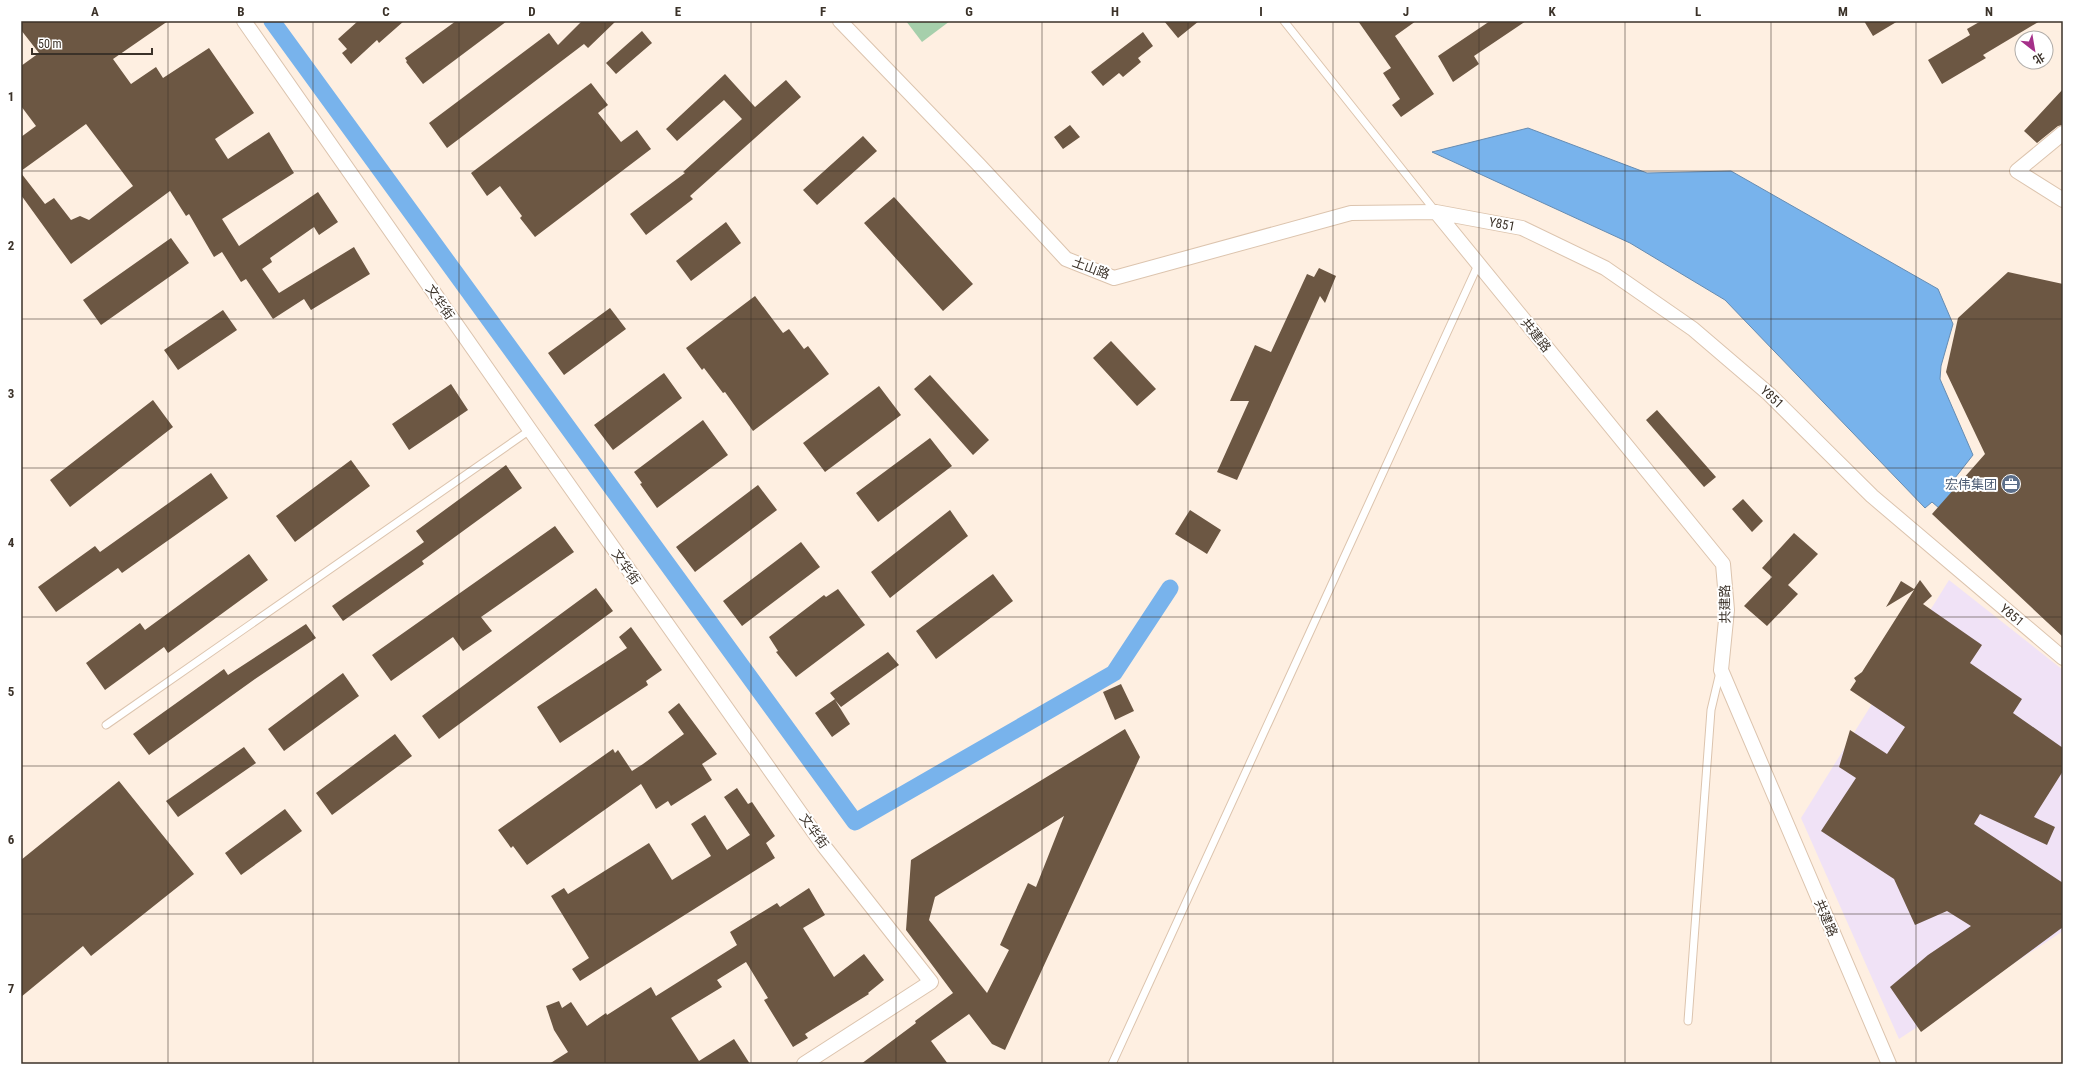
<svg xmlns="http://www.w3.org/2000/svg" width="2084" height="1085" viewBox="0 0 2084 1085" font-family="'Roboto Condensed','Noto Sans SC',sans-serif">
  <rect width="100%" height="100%" fill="#feefe1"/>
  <path fill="#f0e2f6" d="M1949,580L2063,670V931L1899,1039L1801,818Z"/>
  <path fill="#a6cfab" d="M906,21H950L922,42Z"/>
  <path fill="#78b3ec" stroke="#668cb2" d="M1528,128L1647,173L1731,171L1938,289L1953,324L1941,366L1940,379L1973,455L1951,483L2063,567L2031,587L1932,502L1925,508L1725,300L1630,243L1432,152Z"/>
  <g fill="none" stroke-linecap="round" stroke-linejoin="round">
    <path stroke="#78b3ec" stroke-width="17" d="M272,21L855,822L1114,673L1170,588"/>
  </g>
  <path fill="#6c5743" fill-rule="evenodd" d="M21,21H168L113,59L131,84L156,67L163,78L209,48L254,113L215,139L228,159L269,132L294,173L222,219L239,246L318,192L338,222L319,235L314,227L270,258L272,262L262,269L279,293L354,247L370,274L311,310L304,299L273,319L246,279L241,282L222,252L214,257L189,214L186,216L170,191L71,264L21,195V173L45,204L54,198L71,220L80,216L89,220L133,186L86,124L21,171V137L36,126L21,106V66L39,53L21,30Z
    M358,21H404L379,43L377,40L351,64L342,53L347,49L338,39Z
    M456,21H507L423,84L406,62L407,61L405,58Z
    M582,21H616L588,48L584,44L447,148L429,123L549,33L558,45Z
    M1164,21H1199L1178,38Z
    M1358,21H1416L1395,36L1434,94L1401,117L1392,105L1400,99L1383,73L1391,68Z
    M1490,21H1526L1474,56L1479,64L1453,82L1438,56Z
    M1864,21H1898L1873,36Z
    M1981,21H2040L1983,55L1986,58L1942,84L1928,60L1970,35L1967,29Z
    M642,31L652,43L616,74L606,63Z
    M1143,32L1153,46L1138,58L1141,62L1123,77L1119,73L1103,86L1091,72Z
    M725,74L755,107L786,80L801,97L690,196L693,199L646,235L630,214L685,173L683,172L742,119L724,100L677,141L666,129Z
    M591,83L608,105L598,113L621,142L637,130L651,149L535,237L520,218L522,216L500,186L487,196L471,173Z
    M2063,89V125L2058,126L2037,143L2024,131Z
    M1070,125L1080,137L1063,149L1054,137Z
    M863,136L877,151L817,205L803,190Z
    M894,197L973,284L943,311L864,223Z
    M726,222L741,243L691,281L676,261Z
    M171,238L189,263L101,325L83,300Z
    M1319,268L1336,276L1325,303L1320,296L1237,480L1217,472L1249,401H1230L1255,345L1271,352L1307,274L1314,277Z
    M2008,272L2063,284V637L1932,514L1985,454L1946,372L1958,318Z
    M755,296L783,333L789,329L804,349L808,346L829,374L753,431L725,392L723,393L704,368L702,370L686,348Z
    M610,308L626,329L564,375L548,353Z
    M223,310L237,330L178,370L164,350Z
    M1111,341L1156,389L1137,406L1093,358Z
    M664,373L682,398L613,450L594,425Z
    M930,375L989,440L973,455L914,389Z
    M451,384L468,410L409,450L392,424Z
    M879,386L901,415L825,472L803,443Z
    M153,400L173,427L70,507L50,480Z
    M1657,410L1716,477L1704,487L1646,420Z
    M703,420L728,455L657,508L640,484L642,483L634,472Z
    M930,438L952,466L878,522L856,493Z
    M351,460L370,486L295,542L276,516Z
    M506,465L522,488L422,561L424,564L343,621L332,606L424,542L416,531Z
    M211,473L228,498L122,573L118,568L56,612L38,587L95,546L100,552Z
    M758,485L777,510L695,572L676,547Z
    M1743,499L1763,521L1752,532L1732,509Z
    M950,510L968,536L890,598L871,572Z
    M1190,510L1221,530L1207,554L1175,534Z
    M555,526L574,552L481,617L492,631L463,651L453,637L391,681L372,655Z
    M1794,533L1818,554L1788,585L1798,594L1767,626L1744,606L1772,577L1762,568Z
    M801,542L820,567L742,626L723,601Z
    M249,554L268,580L168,653L164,647L105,690L86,663L140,623L145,630Z
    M993,574L1013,601L936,659L916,631Z
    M1920,580L1932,596L1923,604L1982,645L1970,663L2022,699L2013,713L2063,748V771L2034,817L2055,827L2047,845L1980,814L1974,824L2063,883V927L1921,1032L1890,987L1928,955L1971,926L1947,911L1915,925L1894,879L1821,831L1856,778L1839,767L1850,730L1887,754L1905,727L1850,690L1856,681L1854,678L1862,672L1914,590L1886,607L1901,581L1914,589Z
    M596,588L613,611L439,739L422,716Z
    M838,589L865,625L796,677L776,652L778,651L769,637L824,595L826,597Z
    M306,624L316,638L255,679L149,755L133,734L224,669L228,675Z
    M631,627L662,670L646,681L648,685L560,743L537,707L627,648L619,637Z
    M888,652L899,665L841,707L835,700L850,724L832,737L815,713L835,699L830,693Z
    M343,673L359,696L284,751L268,729Z
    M1121,684L1134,711L1115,720L1103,692Z
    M679,703L717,754L702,764L712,780L671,806L668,801L656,809L641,784L527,865L513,846L511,848L498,830L613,749L615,753L618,750L632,771L643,764L684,734L668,712Z
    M1125,729L1140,757L1005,1050L992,1044L969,1014L931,1041L948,1064H861L916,1023L915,1021L953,993L906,930L911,860ZM1064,816L1036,887L1028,883L1000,945L1009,950L987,993L929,920L935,897Z
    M395,734L412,756L332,815L316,793Z
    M244,747L256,763L178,817L166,801Z
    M119,781L194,874L91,956L83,946L21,997V860Z
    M737,788L748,804L752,802L775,836L766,843L775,858L580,981L572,969L589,958L551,896L564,888L568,894L649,843L672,880L711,856L691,824L705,815L727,850L750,835L724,797Z
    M285,809L302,831L241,875L225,853Z
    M809,888L825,915L803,928L834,977L864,954L884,980L868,993L869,994L805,1034L808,1038L793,1047L764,1000L768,998L746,962L717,980L722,987L671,1018L699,1061L734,1039L750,1064H549L568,1052L554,1030L546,1006L559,1001L562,1008L571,1002L587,1026L606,1013L607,1015L651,987L656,996L737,945L730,932L777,903L780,907Z"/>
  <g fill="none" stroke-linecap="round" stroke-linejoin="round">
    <g stroke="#dcc4ae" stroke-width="9">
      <path id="service" d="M1284,21L1436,212
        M106,725L530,430
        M1688,1021L1711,710L1720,672
        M1112,1064L1478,265"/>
    </g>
    <g stroke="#dcc4ae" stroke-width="16">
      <path id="minor" d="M244,21L530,430L823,845L931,982L804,1064
        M840,21L979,165L1066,259L1114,278L1351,213L1436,212L1522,228L1605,268L1693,329L1769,394L1872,496L2063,658
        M2063,133L2017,171L2063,200
        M1436,212L1723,564L1727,610L1721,670L1889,1064"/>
    </g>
    <use href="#service" stroke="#fff" stroke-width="7"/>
    <use href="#minor" stroke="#fff" stroke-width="14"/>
  </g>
  <path fill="none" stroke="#3b3229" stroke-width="1" stroke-opacity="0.55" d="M168,21V1064M313,21V1064M459,21V1064M605,21V1064M751,21V1064M896,21V1064M1042,21V1064M1188,21V1064M1333,21V1064M1479,21V1064M1625,21V1064M1771,21V1064M1916,21V1064M21,171H2063M21,319H2063M21,468H2063M21,617H2063M21,766H2063M21,914H2063"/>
  <defs>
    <g id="office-disc" transform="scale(1)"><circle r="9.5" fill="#5c6f8a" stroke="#fff"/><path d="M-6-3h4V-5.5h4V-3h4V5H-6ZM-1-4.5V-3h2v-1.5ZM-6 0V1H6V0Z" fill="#fff"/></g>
  </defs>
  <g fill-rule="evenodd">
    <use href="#office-disc" x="2011" y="484"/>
  </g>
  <g text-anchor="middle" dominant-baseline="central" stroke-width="4" stroke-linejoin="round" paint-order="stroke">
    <g font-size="13" fill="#3b3229" stroke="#fff">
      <text transform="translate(1502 224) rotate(11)">Y851</text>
      <text transform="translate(1091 268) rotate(20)">土山路</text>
      <text transform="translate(440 302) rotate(55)">文华街</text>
      <text transform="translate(1536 335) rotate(51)">共建路</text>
      <text transform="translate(1772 397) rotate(43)">Y851</text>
      <text transform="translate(626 567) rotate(55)">文华街</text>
      <text transform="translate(1725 604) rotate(-91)">共建路</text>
      <text transform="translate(2012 615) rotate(40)">Y851</text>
      <text transform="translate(814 831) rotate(54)">文华街</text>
      <text transform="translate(1826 918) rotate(67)">共建路</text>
    </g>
    <g font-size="13" fill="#4e5e75" stroke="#fff" text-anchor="end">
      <text x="1997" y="484">宏伟集团</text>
    </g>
  </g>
  <rect width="2084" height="1085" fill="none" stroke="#ffffff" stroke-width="44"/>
  <g transform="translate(2034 50) rotate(149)"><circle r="19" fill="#ffffff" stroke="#b1ada9"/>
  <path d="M0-3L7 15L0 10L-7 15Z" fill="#a53089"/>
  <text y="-6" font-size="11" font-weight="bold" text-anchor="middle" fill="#3b3229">北</text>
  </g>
  <path d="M32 48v6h120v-6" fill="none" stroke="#3b3229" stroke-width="2"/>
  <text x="38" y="48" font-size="12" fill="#3b3229" stroke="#ffffff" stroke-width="3" paint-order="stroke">50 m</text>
  <rect x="22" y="22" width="2040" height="1041" fill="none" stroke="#3b3229" stroke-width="1.5"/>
  <g font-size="13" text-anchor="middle" font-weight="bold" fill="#3b3229">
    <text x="95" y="16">A</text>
    <text x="241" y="16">B</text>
    <text x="386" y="16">C</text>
    <text x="532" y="16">D</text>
    <text x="678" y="16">E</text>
    <text x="823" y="16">F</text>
    <text x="969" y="16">G</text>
    <text x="1115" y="16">H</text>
    <text x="1261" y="16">I</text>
    <text x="1406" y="16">J</text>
    <text x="1552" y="16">K</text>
    <text x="1698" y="16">L</text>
    <text x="1843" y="16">M</text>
    <text x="1989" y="16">N</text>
    <text x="11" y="101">1</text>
    <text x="11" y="250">2</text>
    <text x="11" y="398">3</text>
    <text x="11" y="547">4</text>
    <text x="11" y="696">5</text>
    <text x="11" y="844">6</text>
    <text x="11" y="993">7</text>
  </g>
</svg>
